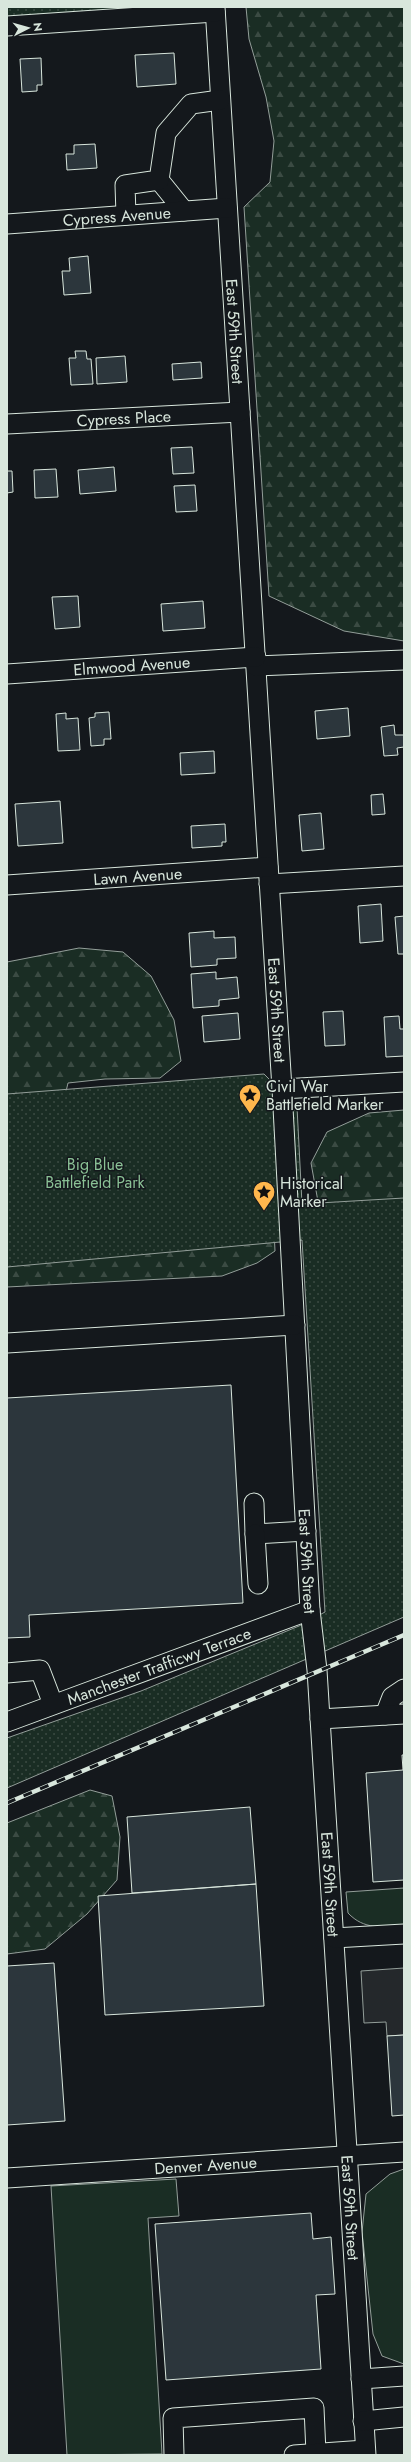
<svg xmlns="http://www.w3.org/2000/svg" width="411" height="2462" viewBox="0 0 411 2462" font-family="Jost,sans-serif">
  <defs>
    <pattern id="forest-firs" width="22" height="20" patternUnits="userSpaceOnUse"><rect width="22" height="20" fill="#1a2d24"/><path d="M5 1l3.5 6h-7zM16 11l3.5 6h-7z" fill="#3b4b43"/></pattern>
    <pattern id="park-dots" width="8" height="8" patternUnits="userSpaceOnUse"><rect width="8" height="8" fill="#1a2d24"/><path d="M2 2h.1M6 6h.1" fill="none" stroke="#3b4b43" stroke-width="1.8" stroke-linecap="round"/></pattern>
  </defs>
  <rect width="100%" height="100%" fill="#14181c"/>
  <path fill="#1a2d24" stroke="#939e99" d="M404,1888V1926C382,1927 364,1930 348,1913L346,1892Z
    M404,2169V2364L382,2356L373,2334L362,2232L366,2194L390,2174Z
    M176,2179L179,2216L148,2218L162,2454L67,2455L51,2186Z"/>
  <path fill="url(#forest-firs)" stroke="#939e99" d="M246,7H404V641L344,631L269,596L244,207L270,182L274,141L266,97L249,39Z
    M79,948L123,952L151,976L174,1020L181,1061L160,1078L105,1079L68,1083L57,1130L271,1166L275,1251L257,1263L222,1276L7,1287V962Z
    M404,1110V1338L319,1207L311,1163L327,1132L369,1113Z
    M90,1790L112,1796L120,1837L117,1880L87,1914L45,1949L7,1954V1823Z"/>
  <path fill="url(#park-dots)" stroke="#939e99" d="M7,7H172L7,17Z
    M264,1074L297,1107L302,1204L404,1198V1617L7,1788V1738L141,1691L299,1626L325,1612L302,1240L7,1267V1094Z"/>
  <path fill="#24282b" stroke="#939e99" d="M404,1968V2035L387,2036L386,2022L364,2023L361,1971Z"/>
  <path fill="#2c363c" stroke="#d8e6dc" d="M174,53L176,84L137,87L135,55Z
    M41,58L42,85H37V91L22,92L20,59Z
    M95,144L97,168L67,170L66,154H74V145Z
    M88,256L91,293L64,295L62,271H70L69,258Z
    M75,351H86L87,359H91L93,384L71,385L69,358H76Z
    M125,356L127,382L97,384L96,358Z
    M201,362L202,378L173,380L172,364Z
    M192,447L194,473L173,474L171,448Z
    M114,467L116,491L80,494L78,470Z
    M56,469L58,497L35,498L34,470Z
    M7,471H12L13,492L7,493Z
    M195,485L197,511L176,512L174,486Z
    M78,596L80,627L55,629L52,597Z
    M203,601L205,628L163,631L161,604Z
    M348,708L350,736L317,739L315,711Z
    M109,712L111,739H104V745L91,746L89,718L95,717V713Z
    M66,713V719L78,718L80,750L58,751L56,714Z
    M394,725L395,735H404V747L397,748L398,755L384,756L381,727Z
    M214,751L215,773L181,775L180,753Z
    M383,794L385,814L372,815L371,795Z
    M60,801L63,843L18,846L15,804Z
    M321,813L324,849L302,851L299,815Z
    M225,824L226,842H222V846L192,848L191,826Z
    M381,904L383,941L360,943L358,906Z
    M404,916V954H398L395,917Z
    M214,931V938L235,937L236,958L217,959V965L191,967L189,933Z
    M216,972V979L237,977L239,998L219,1000V1006L193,1008L191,974Z
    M343,1011L345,1045L325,1046L323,1012Z
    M238,1013L240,1039L204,1042L202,1016Z
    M399,1016L400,1029H404V1056L386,1057L384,1017Z
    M231,1385L243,1603L29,1615L30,1637L7,1638V1398Z
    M402,1755H404V1880L373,1882L366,1773L403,1770Z
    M250,1807L256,1884L132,1893L127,1817Z
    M256,1884L264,2006L105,2015L98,1896Z
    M54,1963L65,2121L7,2125V1966Z
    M404,2035V2115L392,2116L387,2036Z
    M311,2213L313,2239L331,2237L335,2294L316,2295L321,2369L166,2380L155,2224Z"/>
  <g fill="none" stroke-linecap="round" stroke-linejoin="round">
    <g stroke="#d8e6dc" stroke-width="21">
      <g id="minor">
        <path id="s1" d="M215,7L282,1089L310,1610L317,1670L366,2455"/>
        <path d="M7,26L215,12"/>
        <path d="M159,180L184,211"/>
        <path d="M126,215L125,185L159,180L166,133L191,104L220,100"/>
        <path id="s2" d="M7,224L227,208"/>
        <path id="s3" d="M7,424L240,412"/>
        <path d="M256,666L404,660"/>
        <path id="s4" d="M7,674L256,657"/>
        <path d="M269,884L404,876"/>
        <path id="s5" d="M7,885L268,867"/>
        <path d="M282,1089L404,1082"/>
        <path d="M7,1343L295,1325"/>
        <path d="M254,1503L255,1534L306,1531"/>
        <path d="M255,1534L258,1584"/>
        <path d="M7,1673L40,1670L53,1704"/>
        <path d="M385,1715L392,1697L404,1689"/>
        <path d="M320,1719L404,1714"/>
        <path id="s6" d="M7,1722L310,1610"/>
        <path d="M334,1938L404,1934"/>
        <path id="s7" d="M7,2178L404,2152"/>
        <path d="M361,2379L404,2376"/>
        <path d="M363,2421L404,2417"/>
        <path d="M174,2455L173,2418L314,2408L316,2453"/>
        <path d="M294,2455L365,2450"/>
      </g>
    </g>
    <use href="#minor" stroke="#14181c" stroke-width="19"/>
    <g stroke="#d8e6dc" stroke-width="4.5">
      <path id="rail" d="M7,1803L404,1635"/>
    </g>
    <use href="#rail" stroke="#14181c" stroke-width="3" stroke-dasharray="9" stroke-linecap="butt"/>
  </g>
  <defs>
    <g id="sight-pin" transform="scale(1.15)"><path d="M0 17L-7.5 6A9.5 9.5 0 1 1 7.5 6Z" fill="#ffb74d" stroke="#14181c"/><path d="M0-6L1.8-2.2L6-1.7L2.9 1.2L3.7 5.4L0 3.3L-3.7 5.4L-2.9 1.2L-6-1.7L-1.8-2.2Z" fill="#111"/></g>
  </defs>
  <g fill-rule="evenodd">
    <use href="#sight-pin" x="250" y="1095"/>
    <use href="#sight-pin" x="264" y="1192"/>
  </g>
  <g text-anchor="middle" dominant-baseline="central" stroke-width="3" stroke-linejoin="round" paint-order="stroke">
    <g font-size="16" fill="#d8e6dc" stroke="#14181c">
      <text stroke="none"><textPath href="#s2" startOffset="110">Cypress Avenue</textPath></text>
      <text stroke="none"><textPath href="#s1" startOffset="325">East 59th Street</textPath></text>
      <text stroke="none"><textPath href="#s3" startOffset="117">Cypress Place</textPath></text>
      <text stroke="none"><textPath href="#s4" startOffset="125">Elmwood Avenue</textPath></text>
      <text stroke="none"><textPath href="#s5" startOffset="131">Lawn Avenue</textPath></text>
      <text stroke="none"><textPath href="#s1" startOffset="1005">East 59th Street</textPath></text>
      <text stroke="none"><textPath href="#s1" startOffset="1557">East 59th Street</textPath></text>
      <text stroke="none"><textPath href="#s6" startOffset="162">Manchester Trafficwy Terrace</textPath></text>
      <text stroke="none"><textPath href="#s1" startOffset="1881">East 59th Street</textPath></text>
      <text stroke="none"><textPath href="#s7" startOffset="199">Denver Avenue</textPath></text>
      <text stroke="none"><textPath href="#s1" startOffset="2205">East 59th Street</textPath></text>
    </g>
    <g font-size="16" fill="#d8e6dc" stroke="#14181c" text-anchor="start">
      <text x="266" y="1086">Civil War<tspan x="266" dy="18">Battlefield Marker</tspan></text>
      <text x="280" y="1183">Historical<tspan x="280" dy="18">Marker</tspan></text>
    </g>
    <g font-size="16" fill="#8ac095" stroke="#14181c">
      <text x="95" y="1164">Big Blue<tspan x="95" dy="18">Battlefield Park</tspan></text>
    </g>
  </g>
  <rect width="411" height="2462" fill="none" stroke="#d8e6dc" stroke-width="16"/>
  <g transform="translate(28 28) rotate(84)" stroke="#14181c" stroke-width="3" paint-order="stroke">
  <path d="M0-3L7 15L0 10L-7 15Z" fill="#d8e6dc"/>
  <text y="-6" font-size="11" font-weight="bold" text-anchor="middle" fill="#d8e6dc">N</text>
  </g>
</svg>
